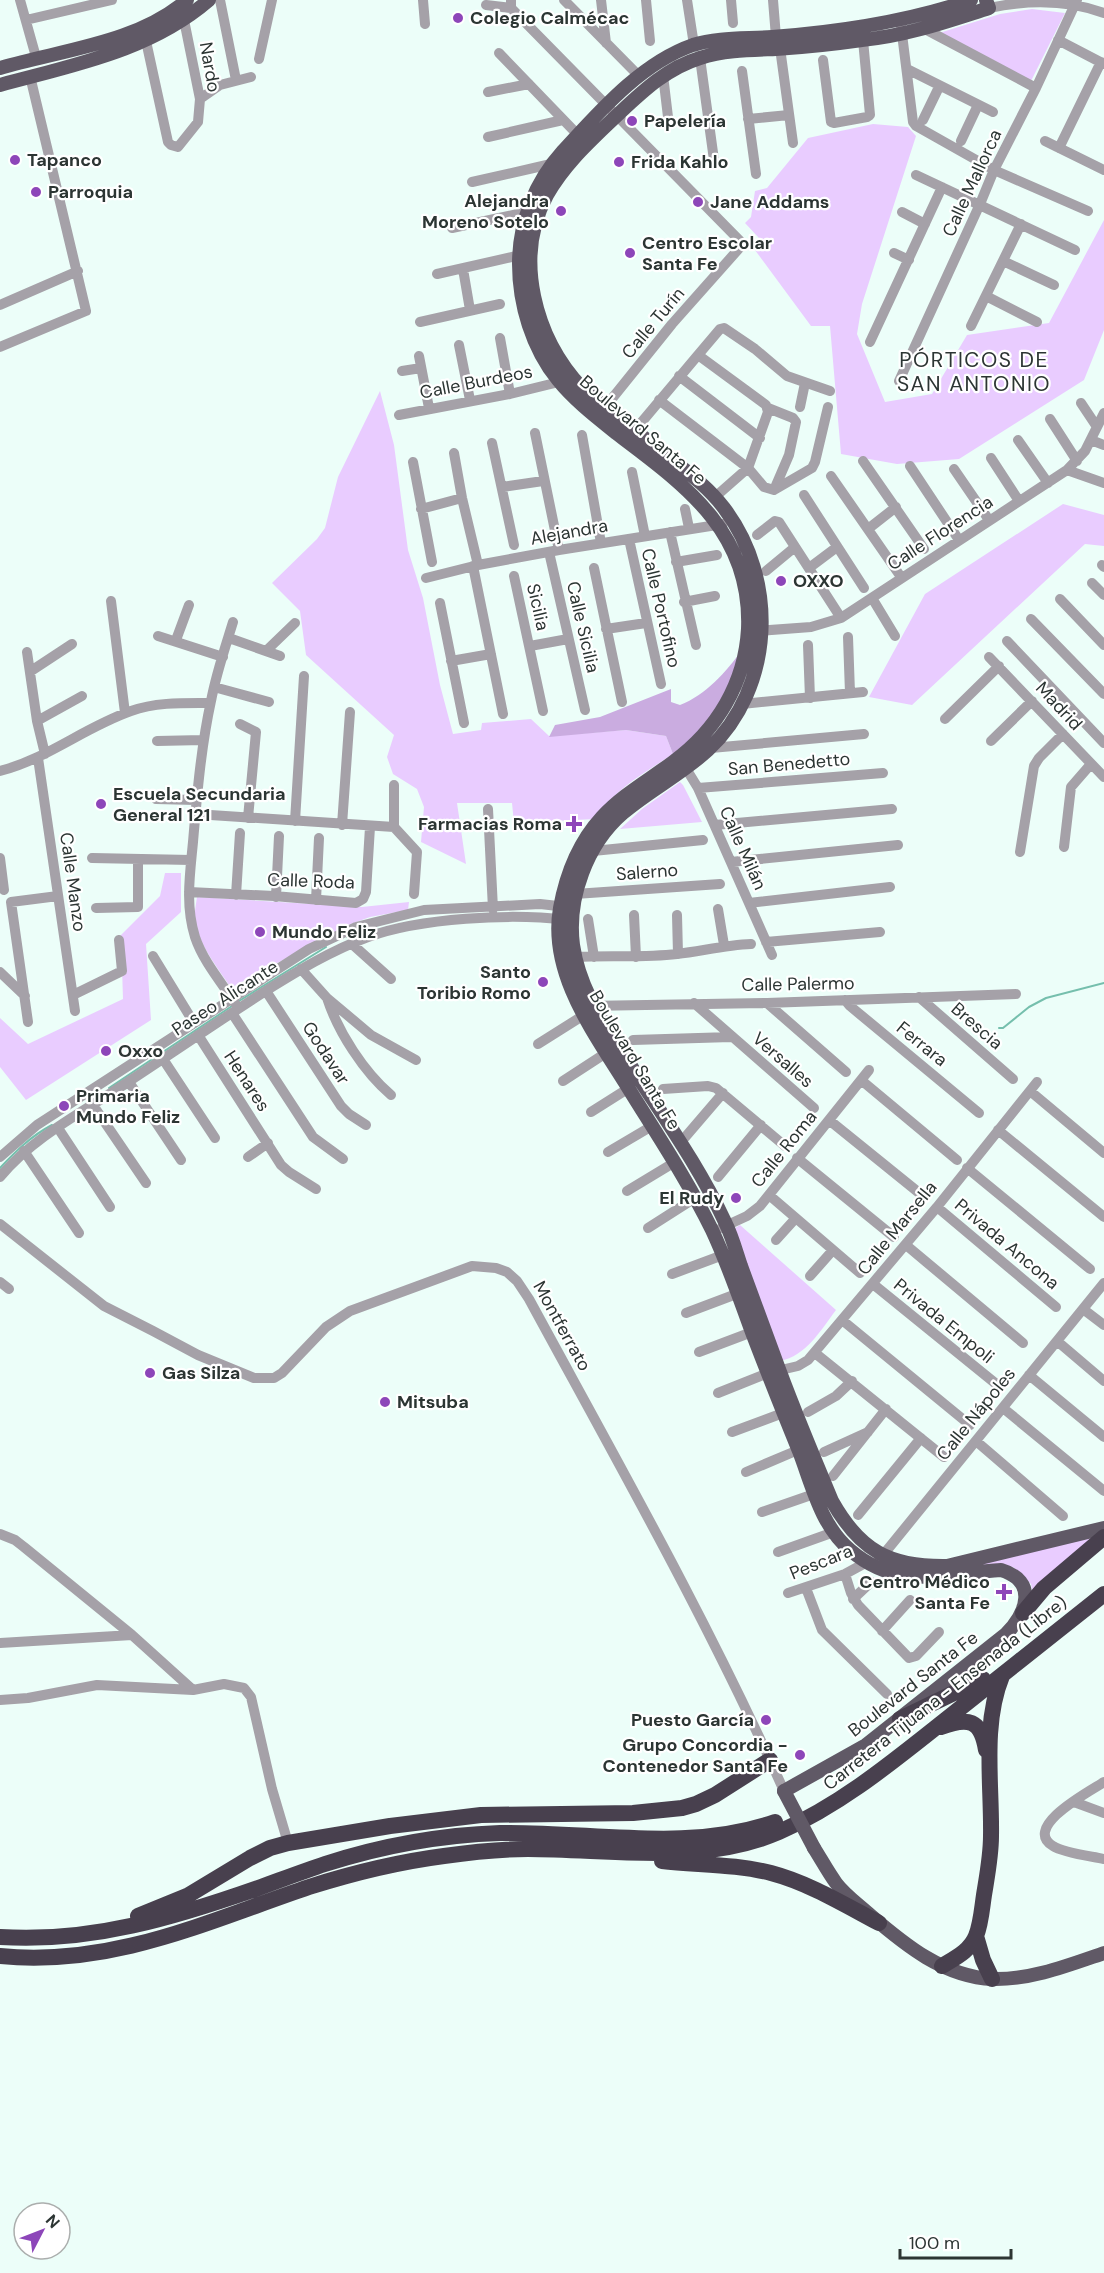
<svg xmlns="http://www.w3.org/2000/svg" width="1104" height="2273" viewBox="0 0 1104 2273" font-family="'DM Sans',sans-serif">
  <rect width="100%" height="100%" fill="#ecfef9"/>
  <path fill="#e9ccff" d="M1032,9L1065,13L1031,81L936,34L1000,14Z
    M873,124L908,127L916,136L862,304L857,334L885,402L932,394L967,335L1049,323L1104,220V330L1084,380L959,459L897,464L841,454L830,326H811L752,246L759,238L745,223L751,217L755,191L767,188L808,138Z
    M380,391L394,445L408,550L423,598L440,685L453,734L481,730L482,723L531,719L549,736L626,730L666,736L673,754C643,774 616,788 595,819L514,823L512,803H457L466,864L421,842L424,807L417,789L393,774L387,757L394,735L306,655L300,611L272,583L317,539L325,528L338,477Z
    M1063,504L1104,515V546L1085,544L912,705L869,697L925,594Z
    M680,782L683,785L702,822L620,829L642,809Z
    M165,873H181V912L146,944L151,1020L26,1100L0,1067V1018L28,1044L123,999L121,935L160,896Z
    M197,897L362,907L409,902L408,910L370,917L348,925L231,988C218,968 199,945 195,921C194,913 196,905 197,897Z
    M740,1225L836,1310C821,1330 806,1356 780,1361L730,1231Z
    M1094,1536L1033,1594L1031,1584L1013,1567H966Z"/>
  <path fill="#caace0" d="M742,650L733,681L718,707L686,748L673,754L666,736L626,730L549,737L555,725L600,717L671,689V702L680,705C706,695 726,672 742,650Z"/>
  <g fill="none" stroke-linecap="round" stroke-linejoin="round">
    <path stroke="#75bfad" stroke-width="2" d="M347,937L373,928
      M239,1001L326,947
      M999,1028H1003L1029,1007L1046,998L1104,983
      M109,1088L232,1006
      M0,1168C16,1151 31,1136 52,1125"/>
    <path stroke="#a5a1a8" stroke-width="10" d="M20,0L36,57
      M220,0L236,80
      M423,0L425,24
      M511,0V8L743,244L672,324L602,411
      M564,0L639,76
      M601,0L606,43
      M646,0L650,41
      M687,0L694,45
      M731,0L733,23
      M773,0L776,37
      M486,5L511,8
      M989,8C1027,0 1068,0 1104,13
      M26,20L112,0
      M901,26L913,122L916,126L994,170L1088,211
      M923,28L1036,88
      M1058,40L1104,64
      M146,41L168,142L171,145L178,147L198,122L200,99L184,20
      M780,48L793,143
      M499,53L578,135
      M700,58L714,160
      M259,59L272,0
      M823,60L831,122L834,123L867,117L870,115L863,40
      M907,69L993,112
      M742,71L756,174
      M663,75L668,117
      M488,92L529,84
      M200,99L220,85L251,77
      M748,119L789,115
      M923,120L939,87
      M488,137L563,120
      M961,141L978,105
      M1045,141L1104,170
      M1059,148L1101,62
      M916,175L1075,250
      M472,182L551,164
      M902,212L925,224
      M452,228L527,212
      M894,253L909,260
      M1003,261L1054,285
      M463,269L470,310
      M437,274L525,254
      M986,296L1037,322
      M0,305L78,271
      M420,322L500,304
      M971,326L1021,224
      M500,338L510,394
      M870,342L942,187
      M459,345L470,400
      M0,347L86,311L30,76
      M698,355L720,329L724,328L755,349L787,376L830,391
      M419,356L429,408
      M402,371L421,368
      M679,376L760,438
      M899,381L980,204L994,170L1036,88L1077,0
      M659,400L748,468L764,487L774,490L812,468L815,462L828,407
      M1081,403L1097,427
      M800,407L805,383
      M768,408L793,418L796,422L789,455L774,490
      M399,415L510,394L559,382
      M1050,419L1077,461
      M635,430L698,355L766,405L768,412L748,468L715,497
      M535,433L559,550
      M582,435L601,543
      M1018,440L1048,483
      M1091,440L1104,445
      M492,443L514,545
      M454,453L462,498L478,565
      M991,458L1019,501
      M863,461L924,549
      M413,462L432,562
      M910,466L959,540
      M954,469L989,520
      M1067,470L1104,483
      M632,472L645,536
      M831,476L901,577
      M502,487L543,481
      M804,495L864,588
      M421,509L462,498
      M685,509L689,528
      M868,529L896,507
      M670,532L696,645
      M757,535L775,521L779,522L841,618
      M629,539L661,684
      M549,552L585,710
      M676,562L717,555
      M1102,565L1104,567
      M473,566L503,714
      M594,568L622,702
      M809,568L837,547
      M766,571L795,547
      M514,576L543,711
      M426,578L478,565L559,550L723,524
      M1092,583L1104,595
      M872,598L895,636
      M1060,599L1104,645
      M111,601L125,713
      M684,602L715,596
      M440,603L464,723
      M1031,619L1104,694
      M233,622C225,648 216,674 211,701C201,747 197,795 193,842C190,874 185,905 195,937C203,961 221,982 235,1003
      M606,629L646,623
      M757,631L811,627L841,618L1067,470L1085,451L1104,413
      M158,636L223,657
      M848,637L850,693
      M229,638L280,656
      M176,640L189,605
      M1007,641L1104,743
      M808,645L810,698
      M530,646L568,639
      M267,650L295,623
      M27,652L37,721L45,754
      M989,657L1104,777
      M451,661L491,654
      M31,671L72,644
      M214,687L269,702
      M742,704L863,692
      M945,719L999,666
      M37,721L82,696
      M240,724L256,732L248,818
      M157,741L203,740
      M991,741L1032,701
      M711,748L864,734
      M38,758L75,1011
      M682,762L698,788L772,955
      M0,771C47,759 85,727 131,711C156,702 184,703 210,703
      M394,785V827L417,852L414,894
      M698,788L883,773
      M156,799L196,800
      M488,809L493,909
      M195,814L394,827
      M295,821L304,676
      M342,825L350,712
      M715,825L892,809
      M1064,847L1071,787L1091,764
      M593,851L703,840
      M1020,852L1034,766L1039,758L1063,734
      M0,858L4,890
      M92,858L191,860
      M731,862L898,845
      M189,892L274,896L356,903L363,899L366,892L370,827
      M575,894L720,884
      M236,895L240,833
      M276,897L279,836
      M316,900L319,838
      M749,903L890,887
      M96,908L138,907V859
      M718,909L724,945
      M634,915L636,957
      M677,915L678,954
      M588,919L594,957
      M766,942L880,932
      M352,944L391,979
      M153,956L194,1023
      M575,957C609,955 643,958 677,954C702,951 726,945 751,944
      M301,969L327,998L371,1035L416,1060
      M0,972L25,996
      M266,991L341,1106L349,1114L366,1125
      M73,995L122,971L119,940
      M919,997L1013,1079
      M327,998C338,1032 364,1072 391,1095
      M845,1000L850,1006L979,1113
      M694,1003L814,1108
      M767,1003L846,1072
      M587,1006L767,1003L1016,994
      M232,1013L313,1137L343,1159
      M28,1022L11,902L58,896
      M198,1035L281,1165L289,1172L316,1189
      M633,1040L731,1037
      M538,1044L584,1015
      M163,1059L215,1138
      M861,1080L957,1160
      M563,1081L606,1053
      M129,1082L181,1160
      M663,1089L708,1086L716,1088L785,1146
      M1030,1091L1104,1153
      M93,1105L146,1183
      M591,1112L629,1088
      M829,1120L923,1196
      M58,1128L110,1207
      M998,1130L1104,1217
      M681,1142L723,1093
      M24,1151L79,1233
      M608,1152L652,1126
      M0,1157L37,1125L267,976L309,949L356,927L424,910L540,904L567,907
      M248,1157L268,1143
      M797,1158L894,1237
      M967,1168L1090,1269
      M0,1177C35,1135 87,1110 131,1080C175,1051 219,1021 264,992C298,971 330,951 368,937C420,918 511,913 566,920
      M718,1177L761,1125
      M627,1191L675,1162
      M769,1195L860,1273
      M937,1207L1056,1307
      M0,1224L104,1306L153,1331L198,1355L254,1378H274L282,1373L326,1327L350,1311L472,1266L496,1268L507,1272L517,1281L529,1299C617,1461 709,1623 784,1791
      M648,1228L695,1198
      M721,1228L747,1216L760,1206L869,1070
      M776,1240L795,1219
      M906,1245L1023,1343
      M672,1274L723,1255
      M810,1276L833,1250
      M0,1282L9,1289
      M873,1284L995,1383
      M1083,1309L1104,1325
      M686,1313L739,1293
      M842,1320L970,1425
      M1057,1341L1104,1381
      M699,1352L752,1332
      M815,1353L944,1457
      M1029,1375L1104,1437
      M718,1393L768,1373L798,1366L808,1360L937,1207L1037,1082
      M1003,1408L1104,1491
      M808,1412L836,1396L852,1381
      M732,1432L783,1413
      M976,1441L1063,1516
      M824,1452L868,1432
      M746,1472L798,1450
      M833,1476L886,1409
      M762,1512L814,1494
      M858,1515L921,1438
      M0,1534L15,1540L24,1547L132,1635L193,1690
      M778,1552L834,1532
      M879,1560L1104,1283
      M845,1574L851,1593L858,1605L909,1658L916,1656L939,1632
      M806,1588L822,1630L887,1694
      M788,1593L845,1574L867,1562
      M853,1599L871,1582
      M882,1631L910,1600
      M0,1643L132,1635
      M0,1700L28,1698L97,1685L193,1690L224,1684L244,1688L251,1697L272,1789L288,1843
      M1104,1782C1092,1790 1021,1827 1053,1846C1064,1853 1090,1856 1104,1859
      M1074,1802L1104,1813"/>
    <path stroke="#605966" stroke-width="14" d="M986,0L989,8C948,21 906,36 862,40C834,44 805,47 776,49C751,50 725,50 700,58C664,69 639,95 612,120C588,143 564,165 547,195C513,258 535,338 582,388C610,412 641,435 670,458C689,473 709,488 724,508C778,579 775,687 708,750C682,774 650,790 623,813C587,844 567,898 573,945C580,992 605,1024 629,1063C662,1115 699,1166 725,1222C732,1236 736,1251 741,1266C754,1301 767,1336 780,1372C796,1415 814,1458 832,1501C860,1551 890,1567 947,1566L1104,1528
      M0,68C61,50 138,43 187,0
      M0,85C73,65 150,51 209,0
      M784,1791L866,1745L1006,1634C1027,1613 1038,1581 1001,1570C945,1573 899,1592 850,1550C821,1526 812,1485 799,1451C783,1412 768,1374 753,1335C740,1300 728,1264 712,1230C689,1183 660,1139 632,1094C599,1039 548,977 560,908C566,875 579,842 602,817C622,795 649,780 673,762C717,730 745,683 748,629C752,532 685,485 616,433C596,417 574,400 558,380C532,348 519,304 519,264C519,222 535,182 563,151C599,112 641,63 693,45C718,37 746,39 772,37C839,32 907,22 971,0
      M814,1848C821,1859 828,1872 836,1883C845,1895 858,1904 869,1914C905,1945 944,1977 993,1979C1031,1980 1069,1965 1104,1953"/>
    <path stroke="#48404e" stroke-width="16" d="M1023,1613L1044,1588L1104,1537
      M900,1719L983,1679
      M941,1727C968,1717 981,1719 986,1750
      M662,1861C698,1865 736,1864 771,1873C809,1883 845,1905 879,1923
      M138,1916L187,1896L250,1858L270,1848L288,1843L390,1826L481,1815L633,1813L682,1808L696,1804L715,1795L770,1760
      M976,1936L983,1960L992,1979
      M0,1937C91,1943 176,1917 261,1887C283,1879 304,1871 325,1864C381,1846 441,1835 500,1833C591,1831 686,1853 775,1822
      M0,1956C112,1967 206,1922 309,1887C353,1873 398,1862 444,1856C471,1852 500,1849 528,1849C611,1849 700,1866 779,1832C836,1807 885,1768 934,1729C991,1684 1047,1639 1104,1594
      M942,1966C955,1958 970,1951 976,1936C981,1924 982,1908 984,1895C987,1876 991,1856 991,1836C992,1784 982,1725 1002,1676"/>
    <path stroke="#605966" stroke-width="14" d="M784,1791L814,1848"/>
  </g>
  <g fill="#8d46b9" stroke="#fff" stroke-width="2">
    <circle cx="458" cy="18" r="6"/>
    <circle cx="632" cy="121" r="6"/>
    <circle cx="15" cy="160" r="6"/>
    <circle cx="619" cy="162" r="6"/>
    <circle cx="36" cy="192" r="6"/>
    <circle cx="698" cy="202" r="6"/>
    <circle cx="561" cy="211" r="6"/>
    <circle cx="630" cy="253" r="6"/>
    <circle cx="781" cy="581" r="6"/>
    <circle cx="101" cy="804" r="6"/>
    <path d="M571 815h6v6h6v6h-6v6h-6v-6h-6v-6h6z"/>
    <circle cx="260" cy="932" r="6"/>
    <circle cx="543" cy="982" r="6"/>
    <circle cx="106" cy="1051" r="6"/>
    <circle cx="64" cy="1106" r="6"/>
    <circle cx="736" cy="1198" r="6"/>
    <circle cx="150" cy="1373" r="6"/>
    <circle cx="385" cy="1402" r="6"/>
    <path d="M1001 1583h6v6h6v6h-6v6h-6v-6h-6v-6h6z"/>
    <circle cx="766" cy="1720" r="6"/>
    <circle cx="800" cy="1755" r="6"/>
  </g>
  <g text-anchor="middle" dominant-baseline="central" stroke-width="4.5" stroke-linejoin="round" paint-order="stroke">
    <g font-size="18" font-weight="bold" fill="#2c3533" stroke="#fff" text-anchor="start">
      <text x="470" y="18">Colegio Calmécac</text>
      <text x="644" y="121">Papelería</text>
      <text x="27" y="160">Tapanco</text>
      <text x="631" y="162">Frida Kahlo</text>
      <text x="48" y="192">Parroquia</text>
      <text x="549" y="201" text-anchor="end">Alejandra<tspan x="549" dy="21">Moreno Sotelo</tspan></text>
      <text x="710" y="202">Jane Addams</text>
      <text x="642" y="243">Centro Escolar<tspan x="642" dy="21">Santa Fe</tspan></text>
      <text x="793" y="581">OXXO</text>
      <text x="113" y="794">Escuela Secundaria<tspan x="113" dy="21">General 121</tspan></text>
      <text x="562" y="824" text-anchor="end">Farmacias Roma</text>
      <text x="272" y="932">Mundo Feliz</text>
      <text x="531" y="972" text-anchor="end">Santo<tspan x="531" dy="21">Toribio Romo</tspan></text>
      <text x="118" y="1051">Oxxo</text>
      <text x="76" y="1096">Primaria<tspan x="76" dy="21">Mundo Feliz</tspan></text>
      <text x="724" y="1198" text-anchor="end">El Rudy</text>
      <text x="162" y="1373">Gas Silza</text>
      <text x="397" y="1402">Mitsuba</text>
      <text x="990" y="1582" text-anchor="end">Centro Médico<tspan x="990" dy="21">Santa Fe</tspan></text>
      <text x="754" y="1720" text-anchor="end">Puesto García</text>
      <text x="788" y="1745" text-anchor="end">Grupo Concordia -<tspan x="788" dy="21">Contenedor Santa Fe</tspan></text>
    </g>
    <g font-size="18" fill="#2c3533" stroke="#fff">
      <text transform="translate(210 67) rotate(80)">Nardo</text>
      <text transform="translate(972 183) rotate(-65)">Calle Mallorca</text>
      <text transform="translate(653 323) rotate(-50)">Calle Turín</text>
      <text transform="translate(476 382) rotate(-11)">Calle Burdeos</text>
      <text transform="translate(643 430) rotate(40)">Boulevard Santa Fe</text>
      <text transform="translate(569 532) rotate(-10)">Alejandra</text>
      <text transform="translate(940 533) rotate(-33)">Calle Florencia</text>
      <text transform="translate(538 607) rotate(77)">Sicilia</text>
      <text transform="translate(661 608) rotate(77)">Calle Portofino</text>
      <text transform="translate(583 627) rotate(77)">Calle Sicilia</text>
      <text transform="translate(1059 706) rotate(47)">Madrid</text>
      <text transform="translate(789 764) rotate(-5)">San Benedetto</text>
      <text transform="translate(743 848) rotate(66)">Calle Milán</text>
      <text transform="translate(647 872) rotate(-4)">Salerno</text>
      <text transform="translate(311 881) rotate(2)">Calle Roda</text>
      <text transform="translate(73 882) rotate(82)">Calle Manzo</text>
      <text transform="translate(798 984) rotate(-1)">Calle Palermo</text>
      <text transform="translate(225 998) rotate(-33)">Paseo Alicante</text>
      <text transform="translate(977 1026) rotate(41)">Brescia</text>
      <text transform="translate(922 1044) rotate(39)">Ferrara</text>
      <text transform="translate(326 1053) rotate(57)">Godavar</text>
      <text transform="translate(635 1060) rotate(59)">Boulevard Santa Fe</text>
      <text transform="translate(783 1060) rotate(41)">Versalles</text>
      <text transform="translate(247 1081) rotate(57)">Henares</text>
      <text transform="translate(784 1149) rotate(-51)">Calle Roma</text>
      <text transform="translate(897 1228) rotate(-51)">Calle Marsella</text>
      <text transform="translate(1007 1244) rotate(40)">Privada Ancona</text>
      <text transform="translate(944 1321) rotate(39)">Privada Empoli</text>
      <text transform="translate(562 1326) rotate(61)">Montferrato</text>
      <text transform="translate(976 1414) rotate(-51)">Calle Nápoles</text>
      <text transform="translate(821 1562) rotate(-22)">Pescara</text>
      <text transform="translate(913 1684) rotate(-38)">Boulevard Santa Fe</text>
      <text transform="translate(945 1693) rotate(-38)">Carretera Tijuana - Ensenada (Libre)</text>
    </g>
    <g font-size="21" letter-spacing="1.5" fill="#2c3533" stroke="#fff">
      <text x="974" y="360">PÓRTICOS DE<tspan x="974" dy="24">SAN ANTONIO</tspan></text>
    </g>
  </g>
  <g transform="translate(42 2231) rotate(48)"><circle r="28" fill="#ffffff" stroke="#abaead" stroke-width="1.5"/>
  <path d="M0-4.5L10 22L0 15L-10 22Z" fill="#8d46b9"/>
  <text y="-9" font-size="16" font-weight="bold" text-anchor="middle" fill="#2c3533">N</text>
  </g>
  <path d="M900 2249v9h111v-9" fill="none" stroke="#2c3533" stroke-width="3"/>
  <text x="909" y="2249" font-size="18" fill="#2c3533" stroke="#ffffff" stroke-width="4.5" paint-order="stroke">100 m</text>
</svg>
